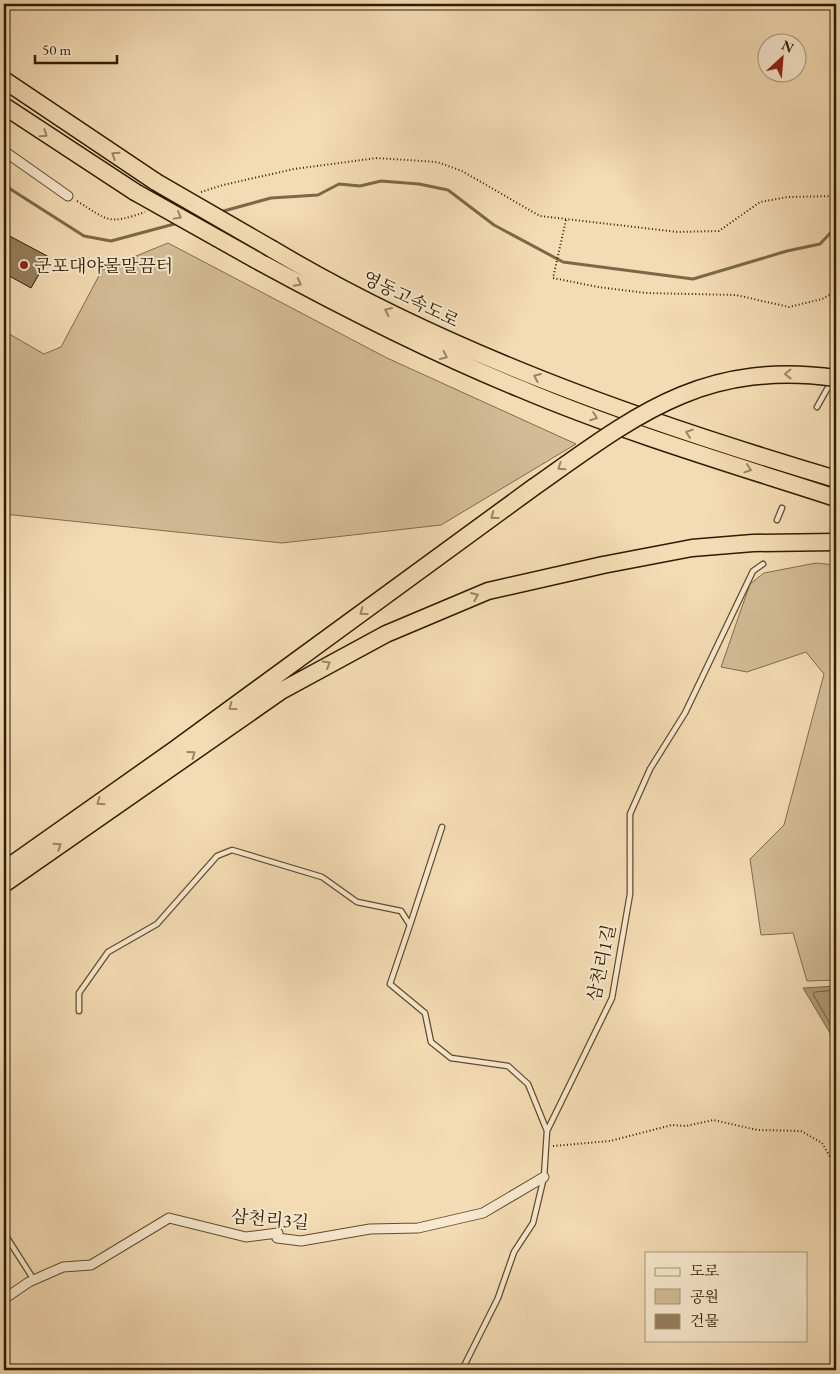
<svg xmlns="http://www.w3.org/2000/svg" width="840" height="1374" viewBox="0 0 840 1374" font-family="'EB Garamond','Noto Serif KR',serif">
  <rect width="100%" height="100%" fill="#f3dbb3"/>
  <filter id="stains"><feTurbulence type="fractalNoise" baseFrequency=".004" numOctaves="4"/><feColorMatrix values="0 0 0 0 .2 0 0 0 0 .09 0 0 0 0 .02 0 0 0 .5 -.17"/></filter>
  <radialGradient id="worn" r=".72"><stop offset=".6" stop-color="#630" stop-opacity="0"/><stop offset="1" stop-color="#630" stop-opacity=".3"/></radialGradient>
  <path fill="#d2bb95" stroke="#806c4a" d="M168,243L387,358L576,444L441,525L282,543L4,514V331L44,354L61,347L102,270Z
    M816,563L836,565V980L807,981L793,933L761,935L750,859L784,825L824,674L806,652L747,672L721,667L750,584L764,573Z"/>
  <path fill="#b09a76" stroke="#7c6847" d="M836,986V1043L803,988Z"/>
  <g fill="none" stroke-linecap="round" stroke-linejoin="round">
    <path stroke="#705b3b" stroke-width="1" d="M836,990L815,992L813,994L836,1034"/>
    <path stroke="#7c6847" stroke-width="3" d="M4,185L84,236L111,241L178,223
      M220,212L271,198L318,195L339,184L360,186L381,181L419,184L448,190L494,225L563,262L693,279L787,251L820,244L836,227"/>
  </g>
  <path fill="#957f5d" stroke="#2f1c00" d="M4,233L49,257L31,288L4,273Z"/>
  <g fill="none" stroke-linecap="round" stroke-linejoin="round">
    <g stroke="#604c2d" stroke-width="7">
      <path id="lane" d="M817,407L831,382
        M777,520L782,508
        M410,925L442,827
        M79,1011V993L108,952L157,924L217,856L232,850L322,877L357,902L401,911L410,925L390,984L425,1013L431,1042L451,1058L508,1066L528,1084L547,1131
        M4,1233L34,1280
        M462,1370L498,1298L514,1252L533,1223L544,1177L547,1131L612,998L630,894V814L650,769L685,713L753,571L763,564"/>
    </g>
    <g stroke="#604c2d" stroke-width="11">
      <path id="street" d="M4,151L68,196
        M4,1299L29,1282L63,1267L91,1265L169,1218L246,1237L278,1233L277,1238L301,1241L370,1229L418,1228L483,1213L544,1177"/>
    </g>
    <g stroke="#2f1c00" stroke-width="19">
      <path id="highway" d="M4,80L156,182
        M4,106L135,192
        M272,249C447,353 641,421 836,479
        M256,260C342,307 430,352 521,389C623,432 731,464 836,498
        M4,870L174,750L534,487
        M4,884L281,691L386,634L488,591L603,565L692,548L753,543L836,542"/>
    </g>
    <path stroke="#2f1c00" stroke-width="2" stroke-dasharray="1 2.5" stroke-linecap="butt" d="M201,192L223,185L294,169L377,158L437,162L462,171L540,216L678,232L719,231L760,202L788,197L836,196
      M77,201C109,221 108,225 145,212
      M566,220L553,278L598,287L646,293L736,295L789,307L822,299L836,291
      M553,1146L610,1141L672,1125L686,1126L713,1120L758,1130L801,1131L822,1143L832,1160L836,1164"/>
    <use href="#lane" stroke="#f7e8ce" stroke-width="4.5"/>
    <use href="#street" stroke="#f7e8ce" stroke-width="9"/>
    <use href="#highway" stroke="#f3dbb3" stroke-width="16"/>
    <g stroke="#2f1c00" stroke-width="19" stroke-linecap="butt">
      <path id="highway-bridge" d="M156,182L272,249
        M135,192L256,260
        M534,487C636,415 703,360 836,378"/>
    </g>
    <use href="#highway-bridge" stroke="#f3dbb3" stroke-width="16"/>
  </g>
  <defs><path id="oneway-chevron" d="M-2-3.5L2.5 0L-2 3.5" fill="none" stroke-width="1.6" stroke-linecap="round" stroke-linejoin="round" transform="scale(1.25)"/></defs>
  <g stroke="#9b8562">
    <use href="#oneway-chevron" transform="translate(44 134) rotate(34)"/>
    <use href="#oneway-chevron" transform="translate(115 155) rotate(-147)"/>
    <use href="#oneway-chevron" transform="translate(178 216) rotate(29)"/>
    <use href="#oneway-chevron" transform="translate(298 283) rotate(27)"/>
    <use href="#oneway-chevron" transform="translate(388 311) rotate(-155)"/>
    <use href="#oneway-chevron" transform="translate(444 356) rotate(25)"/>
    <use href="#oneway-chevron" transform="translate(788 374) rotate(179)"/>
    <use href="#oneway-chevron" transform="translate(537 377) rotate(-157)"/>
    <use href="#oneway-chevron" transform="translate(594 417) rotate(20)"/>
    <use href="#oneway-chevron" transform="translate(689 433) rotate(-162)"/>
    <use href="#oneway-chevron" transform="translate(561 467) rotate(145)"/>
    <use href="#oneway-chevron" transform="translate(748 469) rotate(18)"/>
    <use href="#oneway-chevron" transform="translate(494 516) rotate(143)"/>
    <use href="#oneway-chevron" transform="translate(475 596) rotate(-23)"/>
    <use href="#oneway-chevron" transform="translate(363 612) rotate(144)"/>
    <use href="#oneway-chevron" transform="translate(327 664) rotate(-30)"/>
    <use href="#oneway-chevron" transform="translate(232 707) rotate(144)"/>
    <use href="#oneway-chevron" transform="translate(192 754) rotate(-36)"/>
    <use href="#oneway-chevron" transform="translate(100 802) rotate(145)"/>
    <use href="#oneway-chevron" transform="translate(58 846) rotate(-34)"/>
  </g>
  <circle fill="#8f2418" stroke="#f7e8ce" stroke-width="2" cx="24" cy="265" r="5"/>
  <g text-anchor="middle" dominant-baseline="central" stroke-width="4" stroke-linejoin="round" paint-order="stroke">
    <g font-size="18" fill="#2f1c00" stroke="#f7e8ce" text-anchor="start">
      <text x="34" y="265">군포대야물말끔터</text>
    </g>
    <g font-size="18" fill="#2f1c00" stroke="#f7e8ce">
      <text transform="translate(411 299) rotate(26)">영동고속도로</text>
      <text transform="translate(601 963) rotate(-78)">삼천리1길</text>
      <text transform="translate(270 1219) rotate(5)">삼천리3길</text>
    </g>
  </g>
  <rect width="840" height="1374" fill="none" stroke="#f3dbb3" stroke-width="20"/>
  <rect x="5" y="5" width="830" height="1364" fill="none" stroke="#2f1c00" stroke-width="2.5"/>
  <rect x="10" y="10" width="820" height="1354" fill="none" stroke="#2f1c00"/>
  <rect x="645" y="1252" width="162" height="90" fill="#f7e8ce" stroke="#a7967c"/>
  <rect x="655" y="1268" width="25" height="8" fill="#f7e8ce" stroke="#a7967c"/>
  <text x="690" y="1276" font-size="15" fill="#2f1c00">도로</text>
  <rect x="655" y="1289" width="25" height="15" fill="#d2bb95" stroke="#a7967c"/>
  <text x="690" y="1302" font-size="15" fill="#2f1c00">공원</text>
  <rect x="655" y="1314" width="25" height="15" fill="#957f5d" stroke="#a7967c"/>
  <text x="690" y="1326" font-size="15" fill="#2f1c00">건물</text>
  <g transform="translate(782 58) rotate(26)"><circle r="24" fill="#f7e8ce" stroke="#a7967c"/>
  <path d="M0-4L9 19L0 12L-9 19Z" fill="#8f2418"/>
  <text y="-8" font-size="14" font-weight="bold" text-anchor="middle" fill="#2f1c00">N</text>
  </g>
  <path d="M35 55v8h82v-8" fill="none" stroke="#2f1c00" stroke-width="2.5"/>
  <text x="42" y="55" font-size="15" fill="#2f1c00" stroke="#f7e8ce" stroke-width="4" paint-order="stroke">50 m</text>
  <rect width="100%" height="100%" filter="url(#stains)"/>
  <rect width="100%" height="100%" fill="url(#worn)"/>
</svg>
